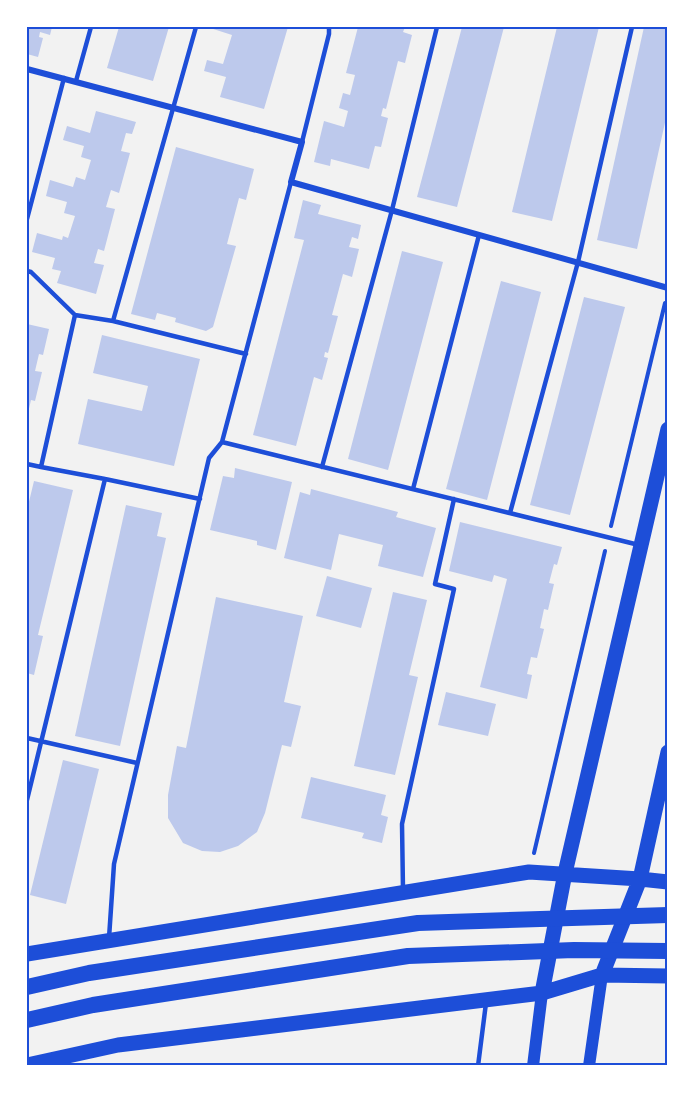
<svg xmlns="http://www.w3.org/2000/svg" width="695" height="1093" viewBox="0 0 695 1093" font-family="Jost,sans-serif">
  <rect width="100%" height="100%" fill="#f2f2f2"/>
  <path fill="#bdc9ec" d="M27,27H52L50,35L40,32L39,37L43,38L38,57L27,54Z
    M119,27H169L153,81L107,68Z
    M207,27H288L264,109L220,97L226,77L204,71L207,60L223,64L232,35Z
    M358,27H405L403,32L412,35L405,63L398,61L386,109L383,108L381,116L388,118L381,147L375,146L369,169L331,159L330,166L314,162L324,121L344,127L348,111L339,108L343,93L350,95L355,75L346,73Z
    M462,27H504L457,207L417,197Z
    M557,27H599L552,221L512,212Z
    M644,27H668V109L637,249L597,240Z
    M96,111L136,122L132,134L126,133L121,151L130,153L119,193L111,190L106,207L115,209L104,251L98,249L94,263L104,265L96,294L57,283L61,271L52,269L55,258L32,252L37,233L62,240L63,236L68,238L75,216L64,213L67,202L46,196L50,180L73,187L76,177L85,180L91,160L81,157L84,146L63,140L67,126L90,133Z
    M176,147L254,169L246,200L239,198L227,244L236,246L213,327L206,331L175,322L176,318L157,313L155,320L131,314Z
    M303,200L321,205L318,214L361,225L358,239L352,237L349,247L359,249L352,277L343,274L332,315L338,316L328,353L325,352L324,357L328,358L322,380L314,377L296,446L253,435L304,240L294,238Z
    M402,251L443,262L388,470L348,459Z
    M501,281L541,292L487,500L446,489Z
    M584,297L625,307L570,515L530,505Z
    M27,324L49,329L43,355L39,354L35,371L42,372L35,401L31,400L28,413Z
    M102,335L200,359L174,466L78,444L88,399L142,411L148,386L93,373Z
    M235,468L292,482L276,550L257,545V541L210,530L223,476L234,478Z
    M34,481L73,490L38,635L43,636L34,675L27,673V510Z
    M311,489L398,512L396,517L436,528L423,577L378,566L383,545L339,534L331,570L284,558L300,492L310,495Z
    M126,505L162,513L157,536L166,538L120,746L75,736Z
    M460,522L562,547L557,565L554,564L549,583L554,584L548,610L544,609L540,628L544,629L537,658L531,657L527,674L532,675L527,699L480,687L507,579L494,575L492,582L449,571Z
    M327,576L372,588L361,628L316,616Z
    M393,592L427,600L409,675L418,677L395,775L354,766Z
    M216,597L303,616L284,702L301,706L291,747L282,745L265,813L257,832L238,846L220,852L202,851L183,843L168,818V795L177,746L186,748Z
    M446,692L496,704L488,736L438,725Z
    M63,760L99,769L66,904L30,895Z
    M311,777L386,795L381,815L388,817L382,843L362,838L364,833L301,818Z"/>
  <g fill="none" stroke-linecap="round" stroke-linejoin="round">
    <path stroke="#1d4ed8" stroke-width="4" d="M611,526L665,303
      M534,853L605,551"/>
    <path stroke="#1d4ed8" stroke-width="4.5" d="M76,81L91,27
      M302,142L329,34V27
      M291,182L222,442L639,545
      M27,219L64,78
      M27,271L31,272L75,315
      M113,321L246,354
      M27,464L41,467
      M322,467L392,210L437,27
      M105,479L200,499
      M413,489L479,235
      M510,513L578,262L632,27
      M27,738L137,763
      M27,800L105,479L41,467L75,315L113,321L196,27
      M403,890L402,824L454,589L435,584L454,499
      M109,938L114,864L209,458L222,442
      M478,1066L486,1003"/>
    <path stroke="#1d4ed8" stroke-width="6" d="M27,69L302,142L291,182L668,288"/>
    <path stroke="#1d4ed8" stroke-width="12" d="M533,1066L542,993
      M589,1066L602,975"/>
    <path stroke="#1d4ed8" stroke-width="15" d="M27,954L529,872L640,879L668,882
      M602,975L640,879L668,752
      M542,993L565,873L668,429
      M27,1065L118,1045L542,993L602,975L668,976"/>
    <path stroke="#1d4ed8" stroke-width="16" d="M27,987L89,973L418,923L668,915
      M27,1020L93,1005L408,956L574,950L668,951"/>
  </g>
  <rect width="695" height="1093" fill="none" stroke="#ffffff" stroke-width="57"/>
  <rect x="28" y="28" width="638" height="1036" fill="none" stroke="#1d4ed8" stroke-width="2"/>
</svg>
